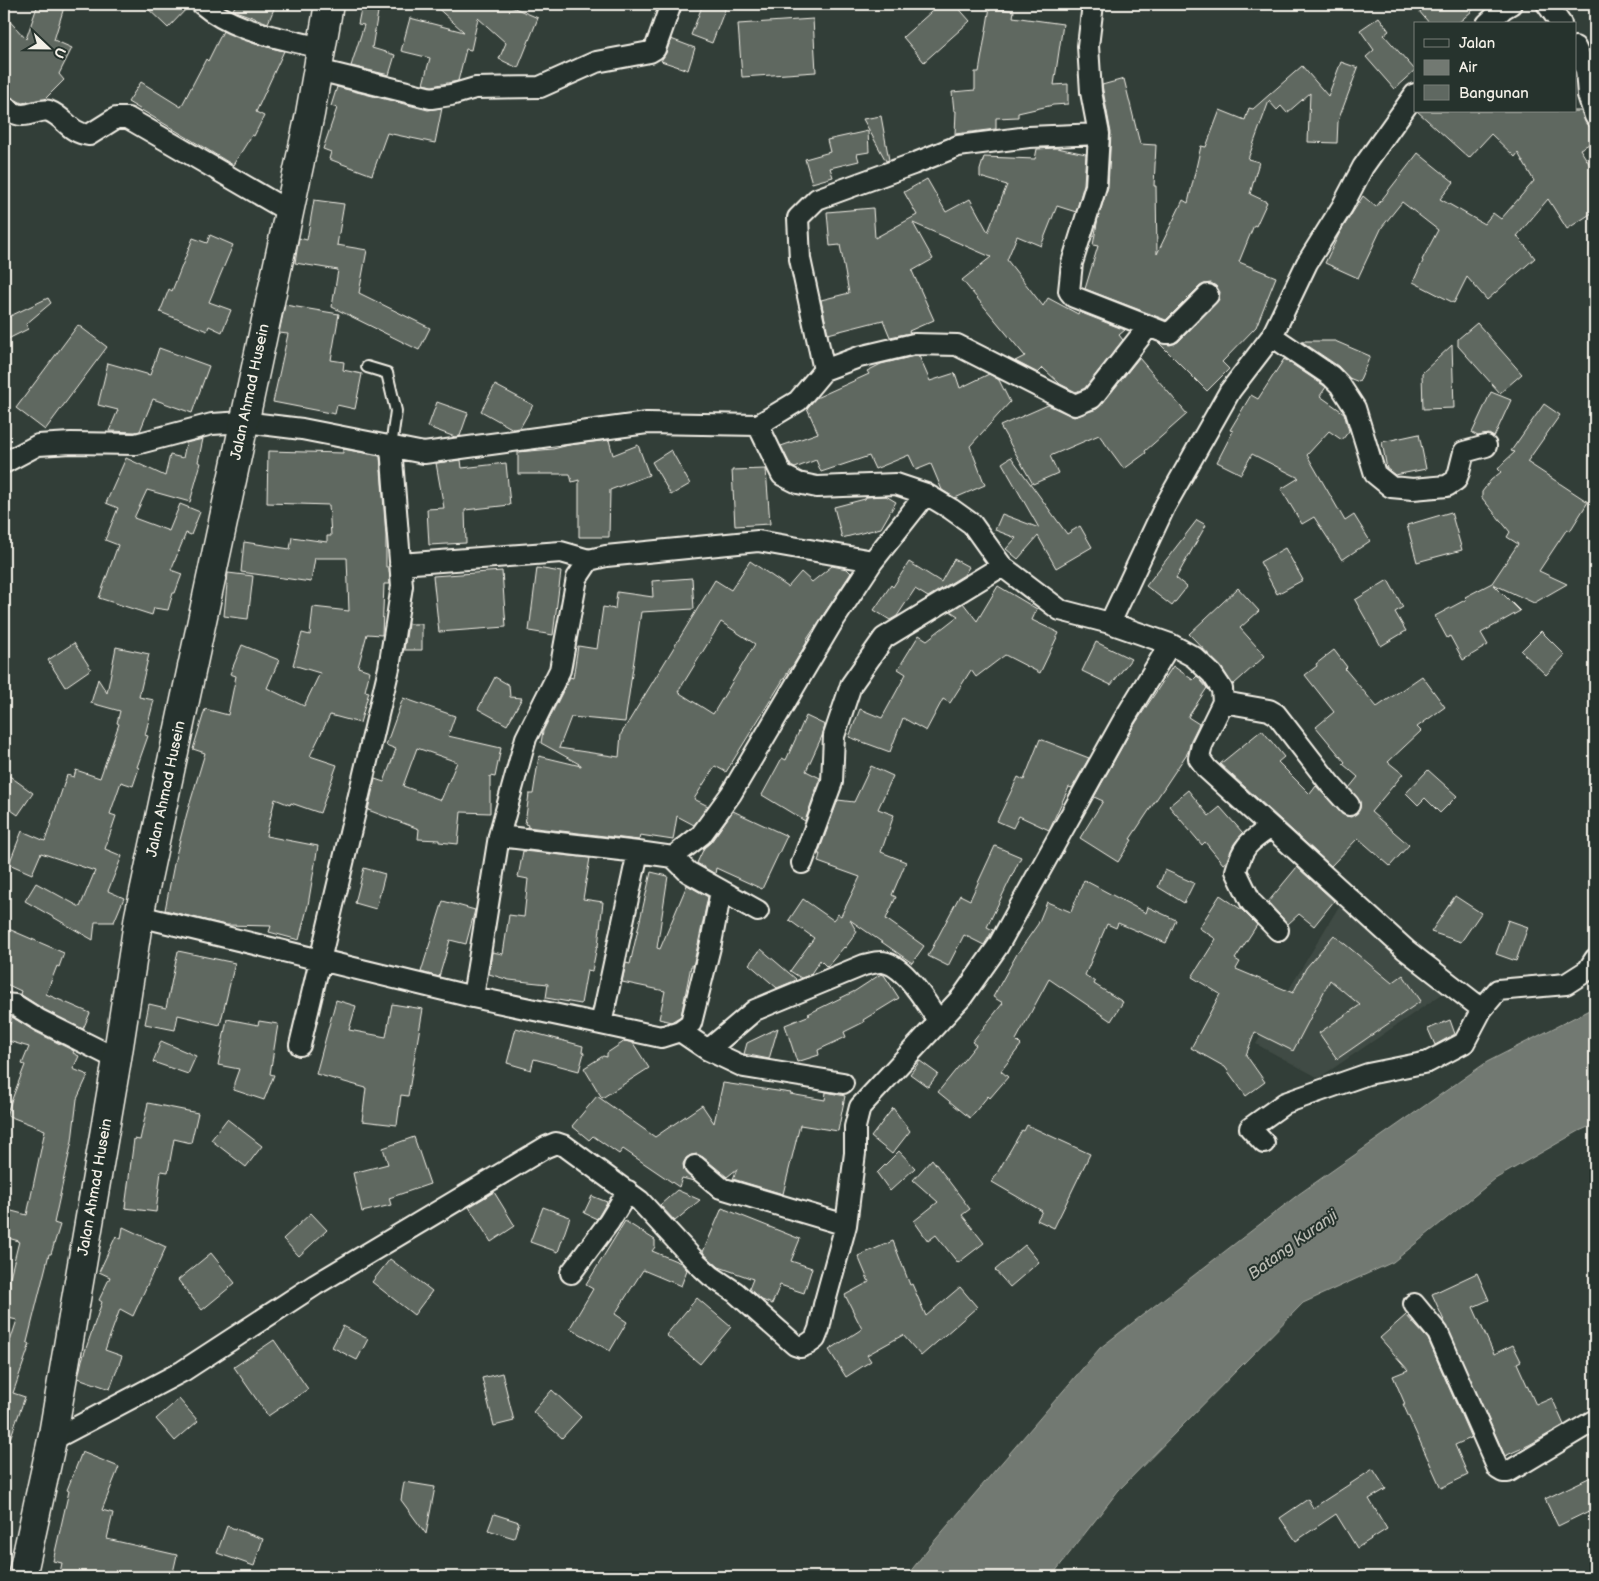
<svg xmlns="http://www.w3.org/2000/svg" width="1599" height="1581" viewBox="0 0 1599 1581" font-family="'Balsamiq Sans',sans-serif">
  <rect width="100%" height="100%" fill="#323e38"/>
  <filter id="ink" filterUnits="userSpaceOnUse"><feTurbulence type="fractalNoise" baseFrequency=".02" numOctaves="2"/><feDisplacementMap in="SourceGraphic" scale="10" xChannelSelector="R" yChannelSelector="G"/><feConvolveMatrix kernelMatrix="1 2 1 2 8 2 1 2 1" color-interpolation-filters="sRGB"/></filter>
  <g filter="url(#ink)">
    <path fill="#404b44" d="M1341,903L1445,992L1319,1078L1256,1044Z"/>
    <path fill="#727972" stroke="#a6a9a1" d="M1595,1007V1124L1579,1131L1495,1179L1393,1262L1303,1303L1118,1491L1051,1577H906L931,1545L1100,1348L1299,1194L1487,1062Z"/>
    <path fill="#5f6861" stroke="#f4f1e8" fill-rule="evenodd" d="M38,4H65L54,40L72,48L59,74L64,80L45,99L22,103L9,96L4,90V15L26,39Z
      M143,4H190V5L168,28Z
      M236,4H276L268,23L233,10Z
      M433,4H505L538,18L518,68L499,59L506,43L478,18L471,50L466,49L458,81L432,86L423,84L430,58L401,51L410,18L464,32Z
      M703,4H727L712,43L691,35Z
      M940,4H955L970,21L924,62L903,37Z
      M1413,4H1480L1457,24H1430Z
      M990,7L1014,11L1013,17L1063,24L1054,85L1068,84V104L1053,105L1018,113V117L996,118V129L955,134L956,111H954L952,92L975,90V72H979Z
      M361,9L378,12L372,48L395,55L389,75L351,66L364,25L358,24Z
      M1379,17L1389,31L1384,35L1415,70L1394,89L1366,57L1374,50L1360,30Z
      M813,19L816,72L742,77L738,24Z
      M223,31L255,44L284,51L256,112L264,116L254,136L252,135L233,165L128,102L141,82L181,107L206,59L208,61Z
      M671,39L695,48L688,70L661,61L666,53Z
      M1341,62L1358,68L1338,121L1337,143L1308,142L1310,93L1287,113L1281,106L1277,110L1269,101L1248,159L1259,162L1250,194L1267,202L1256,226L1254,225L1239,262L1276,277L1256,327L1222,362L1229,369L1207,391L1159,343L1170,345L1178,342L1216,303L1219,299L1220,292L1216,286L1211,283L1204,284L1200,286L1166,320L1085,289L1098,246L1093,245L1098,218L1108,187L1111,133L1102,85L1124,79L1140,144L1156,145L1154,186H1156L1157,254L1183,200L1188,203L1201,146L1206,147L1220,110L1245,120L1249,108L1253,109L1302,66L1328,96Z
      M337,87L428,110L442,108L435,143L387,133L372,175L329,159L331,152L323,149L337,108L331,106Z
      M1417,111H1581L1587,125L1594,128L1595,130V141L1580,149L1595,173V211L1567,229L1548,199L1517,236L1535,258L1487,300L1467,277L1454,303L1413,282L1423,261L1422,260L1438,230L1402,202L1382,227L1358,278L1325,263L1339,234L1363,196L1376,207L1418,153L1454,182L1440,199L1484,224L1493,213L1501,219L1534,181L1518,153L1515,157L1491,134L1469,158Z
      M881,116L889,160L886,161L863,119Z
      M868,131L869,152L857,154L859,161L830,168L833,177L812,183L805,159L830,152L827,140Z
      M1057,148L1086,154L1084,184L1076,212L1057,206L1041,246L1017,236L1007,260L1043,306L1048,298L1078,314L1079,312L1125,330L1119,335L1123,340L1085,388L1076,392L1060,384L1043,368L1038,373L1015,361L1025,356L962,280L991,257L913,223L933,259L912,271L934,320L909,331L910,333L890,337L883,320L828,334L821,300L849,293L840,245L830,246L827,212L873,208L875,238L917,215L904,192L927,179L946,212L970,199L988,232L1007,185L980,177V170L984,157L1035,159L1037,149Z
      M314,200L344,204L337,245L367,250L359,293L430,328L419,350L332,307L338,270L295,263L299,238L307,240Z
      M210,235L233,245L209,302L231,310L222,332L209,326L207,331L160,312L169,289L172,291L193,238L207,243Z
      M48,298L51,303L26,324L28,329L8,339L4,330V319Z
      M285,305L339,314L331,360L344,362L343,370L362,374L355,409L337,405L335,414L273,402L288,334L279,333Z
      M1477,323L1522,374L1500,393L1458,346V339Z
      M78,325L107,347L45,430L16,408Z
      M1301,341H1335L1370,356L1359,382L1349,378L1338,366Z
      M1452,345L1454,408L1423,409L1422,373Z
      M159,348L209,366L192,413L153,399L140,431L135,432L109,431L118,410L98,405L108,363L150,375Z
      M915,356H919L930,381L955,373L960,388L989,374L999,380L1010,402L970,446L985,485L955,498L942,490L931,464L916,470L909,455L875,469L869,456L821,472L816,460L795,468L791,466L781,446L818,433L807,408L816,398L869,374L867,371L881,364Z
      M1139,358L1187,414L1145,451L1146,453L1124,469L1099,435L1050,456L1058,473L1033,484L1000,426L1048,405L1074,417L1097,409L1101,405Z
      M1284,359L1326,387L1320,396L1344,413L1349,431L1342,440L1329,431L1307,455L1345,521L1354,515L1370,541L1342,560L1314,517L1302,524L1281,489L1299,478L1252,454L1241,474L1217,462L1233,431L1230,430L1251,395L1258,399Z
      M495,385L533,405L520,428L513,429L481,411Z
      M1491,392L1511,400L1494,437L1489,434L1478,436L1472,433Z
      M437,402L468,413L460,436L455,437L428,427Z
      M1544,404L1560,415L1527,462L1588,502L1570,531L1567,529L1539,571L1567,584L1534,603L1493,584L1520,611L1481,633L1488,645L1463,660L1450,636L1447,638L1435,616L1467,599L1465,597L1492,583L1518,544L1507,537L1510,532L1482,498V492L1491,480L1501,472L1498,469L1504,462L1515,452L1511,451Z
      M1419,434L1426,469L1395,475L1387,469L1382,442Z
      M203,439L198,462L201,463L190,502L147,490L134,518L169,531L180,504L200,512L191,535L186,533L171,570L182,574L175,593H173L168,610L154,608L152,615L99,598L118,545L105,540L118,508L106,503L126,458L165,476L170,455L183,458L186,443Z
      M609,440L613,455L638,445L649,475L610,490L609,537H579V480L572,482L570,474H518V452L553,449L569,445Z
      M343,449L380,456L386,536V567H389L390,584H384L382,635L367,634L358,667L370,671L365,691L369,692L360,723L330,715L310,756L337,765L320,813L291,803L290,805L275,799L266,836L318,846L308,905L299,940L269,932L271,926L225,925L165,910L175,859L187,813L205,753L193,749L205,709L228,715L236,676L230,674L242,645L279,660L267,688L304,706L320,673L293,665L302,633L310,635L313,607L349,611L347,558H315L311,582L241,572L244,542L290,549L292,537L327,542V536H331L329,505L267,503L268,451L343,453Z
      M671,450L690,484L671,495L652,462Z
      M1011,457L1067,534L1080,526L1092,547L1056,568L1038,536L1018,559L1006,549L1016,538L995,530L1002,514L1039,528L1002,463Z
      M461,460L462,468L506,463L510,505L465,510L466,543L429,545L427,509L444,508L436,463Z
      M766,469L770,524L735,526L732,470Z
      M886,496L896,502L881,528L842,538L834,507L865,499L866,497Z
      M1451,512L1462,550L1417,562L1407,525Z
      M1197,520L1206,525L1176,578L1187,587L1172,606L1146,586Z
      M1285,548L1303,580L1277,594L1260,562Z
      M954,559L969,567L964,575L928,597L915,589L897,616L890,620L874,610L891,585L893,587L909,562L941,582Z
      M750,561L788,587L801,572L812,582L832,566L847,569L851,573L806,641L807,642L792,667H791L726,772L715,766L694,799L708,806L694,825L677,816L673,840L640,835L639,840L527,827L528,825L525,824L529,794H533L539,756L581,766V765L541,743L543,731L570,677L573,678L578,646L597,649L603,607L615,609L617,592L653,597L652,581L692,578L694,609L641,612L625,722L571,717L559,748L619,757L621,734L715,580L731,590ZM721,622L755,644L713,714L678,692Z
      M537,568L561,572L553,635L529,631Z
      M502,571L506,627L439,632L433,576Z
      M228,573L253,576L248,619L224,616Z
      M1388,580L1403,607L1395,612L1406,631L1381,646L1355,600Z
      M998,586L1037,609L1032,620L1059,633L1040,673L1005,655L976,677L971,670L950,703L943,699L926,731L903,718L890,752L849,737L860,709L882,718L906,674L898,669L919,635L927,640L958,616L950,611L963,603L977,621Z
      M1238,588L1259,611L1240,628L1265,656L1233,685L1220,666L1189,634Z
      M408,624H422V650H404Z
      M1541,631L1565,655L1546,675L1521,651Z
      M1096,642L1131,659L1111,685L1082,671Z
      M74,643L91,669L65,687L48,660Z
      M116,647L149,654L139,697L154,700L145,735L148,736L137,767L139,768L133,786L121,782L110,814L116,816L105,849L122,856L108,891L124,898L114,922H95L93,940L25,901L36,883L80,907L95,871L41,853L32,874L9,864L22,831L45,841L67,775L74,777L76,770L100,778L119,724L117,723L120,711L91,703L98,679L107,693Z
      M1334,650L1347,667L1345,669L1377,707L1422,676L1445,707L1417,727L1421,731L1388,762L1403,774L1371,812L1409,845L1390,866L1358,838L1331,866L1220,764L1262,730L1284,757L1278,762L1310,794L1316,786L1341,813L1346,816L1351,817L1357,813L1360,808V802L1349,788L1358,777L1343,764L1345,762L1316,727L1334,712L1305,675L1317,666L1316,664Z
      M1173,666L1193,680L1197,676L1207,688L1188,717L1199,724L1191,740L1188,752L1130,839L1132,840L1118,862L1080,838L1103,801L1094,797L1133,727Z
      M495,677L509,685L510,697L522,698L507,725L478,709Z
      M403,698L455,716L448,736L501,748L495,777L490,776V813L461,812L458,844L439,842V840L418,839L419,829L368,810L375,779L384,782L396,749L386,745ZM417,748L457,762L441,800L403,786Z
      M806,716L825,725L822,736L806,771L820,778L805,821L762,795L782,758L786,760Z
      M1040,739L1089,758L1072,788L1069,787L1049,830L1019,816L1013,828L997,821L1018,777L1024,780Z
      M871,766L893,776L878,809L894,815L881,852L906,862L892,895L896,897L886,919L924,946L912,963L850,920L857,932L845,948L844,947L827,967L820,960L810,975L801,978L790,971L814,938L789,920L803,899L833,920L838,914L841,916L860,877L818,862L820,854H818L838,800L854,802Z
      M1428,770L1457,796L1440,813L1425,798L1418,805L1406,793Z
      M4,772L33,793L18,815L4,805Z
      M1188,790L1209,816L1220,807L1243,833L1234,844L1227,861L1223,864L1205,842L1202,845L1169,806Z
      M733,811L787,836L762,889L716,868L715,874L697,863L704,848L711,842Z
      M995,846L1021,857L987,927L993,930L984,945L964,935L948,966L928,956L960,895L970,900Z
      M523,851L590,858L583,899L603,902L598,946H597L592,971L587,970L581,1004L546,998L548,984L509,980L489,974L492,952L503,954L509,915L524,917L528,879L518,877Z
      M1297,867L1334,901L1314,926L1299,914L1288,924L1268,902Z
      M364,868L385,874L376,909L355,903Z
      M1165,870L1194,883L1184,903L1158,887Z
      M651,872L668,876L657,948L660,949L687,885L708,897L699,940L693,966H691L681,1016L671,1022L659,1019L665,991L622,982L626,963L630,964Z
      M1084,880L1146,913L1148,907L1176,920L1166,943L1118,923L1116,928L1107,924L1085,975L1095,982L1094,984L1123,1002L1111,1021L1049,979L1016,1040L1021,1045L1001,1071L1008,1077L990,1098L988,1096L970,1118L938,1092L976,1045L972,1042L1003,1003L993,997L1017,954L1038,924L1047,902L1071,912Z
      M1220,895L1242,910L1257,925L1235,959L1240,962L1236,969L1293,993L1306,968L1334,935L1392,983L1403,975L1421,1001L1337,1059L1319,1033L1360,1005L1330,980L1293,1051L1255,1032L1246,1055L1265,1082L1246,1096L1225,1067L1191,1048L1220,994L1192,977L1216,939L1199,928Z
      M1455,896L1481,913L1461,942L1431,932Z
      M443,901L475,910L466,944L450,940L439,977L421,972Z
      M1508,920L1528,927L1516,961L1496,954Z
      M4,927L64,953L59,967L57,966L46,994L90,1013L83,1029L45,1010L20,994L21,991L4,983Z
      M761,949L796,979L794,981L777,988L749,964Z
      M178,951L235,963L220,1025L178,1015L175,1030L145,1024L149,1004L166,1008Z
      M881,974L884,975L899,998L863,1020L864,1022L844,1032L846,1037L818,1050L819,1055L797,1062L785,1025L810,1015L808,1014L855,991Z
      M336,1000L356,1006L349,1030L386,1037L392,1004L423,1009L408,1096L401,1095L397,1125L362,1121L366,1088L316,1074Z
      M12,1017L34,1031L74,1051L73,1053L79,1056L73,1069L88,1075L77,1099L72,1141L54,1223L60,1225L51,1254H49L27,1342L30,1344L13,1393L25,1397L6,1450L4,1449V1360L17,1320L4,1317V1301L19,1241L4,1237V1209L27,1215L45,1130L6,1115L25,1065L22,1064L29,1047L5,1040Z
      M227,1019L258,1025L259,1021L278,1024L270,1074L274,1075L264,1100L234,1090V1083L239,1069L218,1065Z
      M1450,1020L1455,1034L1435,1045L1428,1029Z
      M516,1028L583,1046L582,1052L584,1053L579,1071L534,1059L531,1070L507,1063Z
      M778,1028L769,1059L744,1054L747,1043Z
      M161,1041L196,1056L188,1074L153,1062Z
      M625,1041L633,1043L649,1068L602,1098L584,1068L603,1056L607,1057V1053Z
      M920,1061L938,1074L928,1087L910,1074Z
      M723,1083L791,1093L790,1094L825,1100L826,1092L845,1096L838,1131L800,1125L783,1194L733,1179L737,1169L727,1177L703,1157L697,1154L691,1155L686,1158L683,1164L684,1170L694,1181L682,1178L679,1187L623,1149L619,1154L593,1136L589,1140L572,1126L597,1096L655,1137L702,1105L714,1123Z
      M148,1103L198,1113L191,1143L174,1139L168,1172L161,1171L156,1212L125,1208L134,1139L140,1140Z
      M893,1108L910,1131L892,1154L871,1137Z
      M227,1119L262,1146L246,1167L211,1140Z
      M1027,1125L1090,1154L1054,1228L1037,1220L1042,1211L992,1182L1022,1130L1024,1131Z
      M414,1137L430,1184L389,1198L391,1205L362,1212L353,1173L388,1164L383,1148Z
      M899,1151L915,1168L890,1191L877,1173Z
      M932,1159L970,1209L962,1215L984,1243L958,1263L936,1235L928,1241L914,1221L938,1202L913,1180Z
      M677,1190L700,1200L675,1221L660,1205Z
      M494,1192L515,1226L491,1242L469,1207Z
      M592,1196L607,1202L597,1219L584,1213Z
      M543,1207L570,1217L558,1252L530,1242Z
      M722,1208L800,1239L791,1261L812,1268L804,1293L780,1285L772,1304L762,1300L749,1289L753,1279L719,1267L705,1255L703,1252Z
      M311,1213L327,1230L299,1256L283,1239Z
      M625,1221L655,1240V1247L652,1251L681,1263L687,1270L681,1286L643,1270L615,1314L627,1322L610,1351L570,1328L593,1289L586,1285Z
      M123,1227L166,1247L155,1271L154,1270L133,1316L120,1309L105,1350L122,1356L110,1389L78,1378L82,1360L102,1302L99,1300L110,1277L99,1272L116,1236L121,1239Z
      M893,1241L910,1285L912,1284L926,1316L960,1287L977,1307L921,1356L903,1335L867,1355L871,1361L846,1377L829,1350L862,1329L845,1295L869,1282L858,1256Z
      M1025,1245L1039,1262L1010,1287L995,1270Z
      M211,1253L235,1283L202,1310L178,1280Z
      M390,1259L432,1291L414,1315L372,1282Z
      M1477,1273L1489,1300L1473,1307L1494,1354L1513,1345L1521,1361L1517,1363L1536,1405L1552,1398L1564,1425L1529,1445L1505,1456L1432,1294Z
      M697,1298L731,1327L700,1364L666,1335Z
      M1406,1315L1428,1339L1471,1438L1455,1445L1468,1475L1441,1488L1403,1404H1405L1393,1376L1408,1370L1380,1338Z
      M343,1326L368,1339L357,1360L332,1347Z
      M274,1340L308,1389L268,1416L234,1367Z
      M502,1373L514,1421L494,1426L482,1378Z
      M552,1390L581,1417L562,1438L533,1412Z
      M179,1399L198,1421L175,1441L156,1419Z
      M82,1452L119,1467L102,1510L113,1513L107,1539L177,1555L172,1577H59L62,1563L53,1561L69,1491L67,1490Z
      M1373,1469L1386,1489L1369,1499L1387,1529L1357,1548L1336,1514L1296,1541L1280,1518L1308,1499L1313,1508Z
      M1595,1475V1508L1558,1526L1545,1499Z
      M404,1482L435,1487L426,1534L401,1500Z
      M494,1514L519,1522L514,1538L488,1530Z
      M227,1526L263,1539L254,1566L217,1553Z"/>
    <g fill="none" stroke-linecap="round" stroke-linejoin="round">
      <g stroke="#f4f1e8" stroke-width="14">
        <path id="lane" d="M367,367L387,373L396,411L391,447"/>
      </g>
      <g stroke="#f4f1e8" stroke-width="24">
        <path id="street" d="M202,4C236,33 280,37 321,48
          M1093,4L1088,46L1091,92L1099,134L1096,186L1072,263L1069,291L1074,297L1166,333H1170L1208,295
          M1547,4L1561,24
          M1487,24L1504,8L1511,4
          M1575,47L1586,70L1593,80
          M318,70L431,98L451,95L475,88L540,87L596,62L650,52L655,49L671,4
          M1586,70L1588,95L1595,116
          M4,106C8,109 13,113 17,114C28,118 40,108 49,111C65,117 69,133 89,135L116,118H128L288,211
          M1272,336L1331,376L1340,385L1355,408L1375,474L1391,487L1413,489L1447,486L1456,480L1459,472L1464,452L1486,446
          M824,370L859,357L914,344L957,345L1075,405L1092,398L1148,327
          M758,425L782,475L798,483L817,487L896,484L926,494L951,509L972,524L1002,566L1060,610L1110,623L1170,644L1194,657L1212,674L1222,689L1223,702L1202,745L1199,758L1207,769L1406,950L1482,1009
          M4,463L38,445L71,443L136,444L212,424L244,422L302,429L424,453L647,423L758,425L798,401L824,370L800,259L798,218L817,199L913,164L958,146L1029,137L1099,134
          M400,564L561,552L589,560
          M1110,623L1165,506L1230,391L1272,336L1307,263L1342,207L1363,167L1415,94
          M1223,702L1269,710L1276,714L1330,784L1349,805
          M1271,827C1249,842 1243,845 1236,871L1251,902L1278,930
          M499,836L638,852
          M673,857L688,872L758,911
          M802,863L832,782L834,736L851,685L884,638L1002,566
          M139,916L473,997L601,1024L638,852L673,857L701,835L731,794L832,623L873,561
          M473,997L499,836L526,738L560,670L577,578L589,560L606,556L758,541L873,561L926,494
          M4,1004L15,1005L39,1020L117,1059
          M601,1024L661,1037L680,1031L691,1023L711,943L721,891
          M680,1031L708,1050L744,1067L843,1083
          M300,1045L389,668L402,586L391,447
          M708,1050L755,1010L864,965C869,964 875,962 880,962C903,961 927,1004 939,1022
          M1264,1143L1250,1128L1285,1103L1368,1074L1428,1062L1464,1043L1482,1009L1498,990L1566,984L1588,970L1595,959
          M695,1166L721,1188L846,1225
          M571,1273L609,1222L628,1191
          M1414,1304L1438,1333L1498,1469L1503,1472H1508L1595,1420
          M52,1440L183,1371L315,1285L546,1147L556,1143L565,1146L640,1201L697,1263L711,1276L735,1292L795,1345L801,1347L808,1344L815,1339L819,1329L824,1305L846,1225L855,1153V1127L860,1107L962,997L998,946L1123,721L1170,644"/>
      </g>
      <g stroke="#f4f1e8" stroke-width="31">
        <path id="secondary" d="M22,1577L52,1440L117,1059L139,916L310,114L329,4"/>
      </g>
      <use href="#lane" stroke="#26332d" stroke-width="10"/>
      <use href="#street" stroke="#26332d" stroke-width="20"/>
      <use href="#secondary" stroke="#26332d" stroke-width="28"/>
    </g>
  </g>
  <g text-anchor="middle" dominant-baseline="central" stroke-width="4" stroke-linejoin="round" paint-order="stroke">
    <g font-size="15" fill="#f4f1e8" stroke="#26332d">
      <text transform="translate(250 392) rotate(-78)">Jalan Ahmad Husein</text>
      <text transform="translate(166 789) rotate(-78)">Jalan Ahmad Husein</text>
      <text transform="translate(95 1187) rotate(-80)">Jalan Ahmad Husein</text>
    </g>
    <g font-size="16" font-style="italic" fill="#babbb3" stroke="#26332d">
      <text transform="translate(1293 1245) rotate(-36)">Batang Kuranji</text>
    </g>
  </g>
  <rect width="1599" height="1581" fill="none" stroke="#26332d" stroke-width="20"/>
  <rect x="10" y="10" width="1579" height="1561" fill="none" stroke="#f4f1e8" stroke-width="2" filter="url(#ink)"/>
  <rect x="1414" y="22" width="162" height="90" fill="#26332d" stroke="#787f78"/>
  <rect x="1424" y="39" width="25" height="8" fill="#26332d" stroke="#787f78"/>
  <text x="1459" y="48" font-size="15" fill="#f4f1e8">Jalan</text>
  <rect x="1424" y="60" width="25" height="15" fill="#727972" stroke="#787f78"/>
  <text x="1459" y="72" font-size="15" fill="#f4f1e8">Air</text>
  <rect x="1424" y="85" width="25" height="15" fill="#5f6861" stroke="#787f78"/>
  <text x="1459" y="98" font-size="15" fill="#f4f1e8">Bangunan</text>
  <g transform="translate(48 48) rotate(112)" stroke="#26332d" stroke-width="4" paint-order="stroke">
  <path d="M0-4L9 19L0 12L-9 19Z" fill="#f4f1e8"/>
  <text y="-8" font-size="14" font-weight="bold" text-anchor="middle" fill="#f4f1e8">U</text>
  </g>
</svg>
